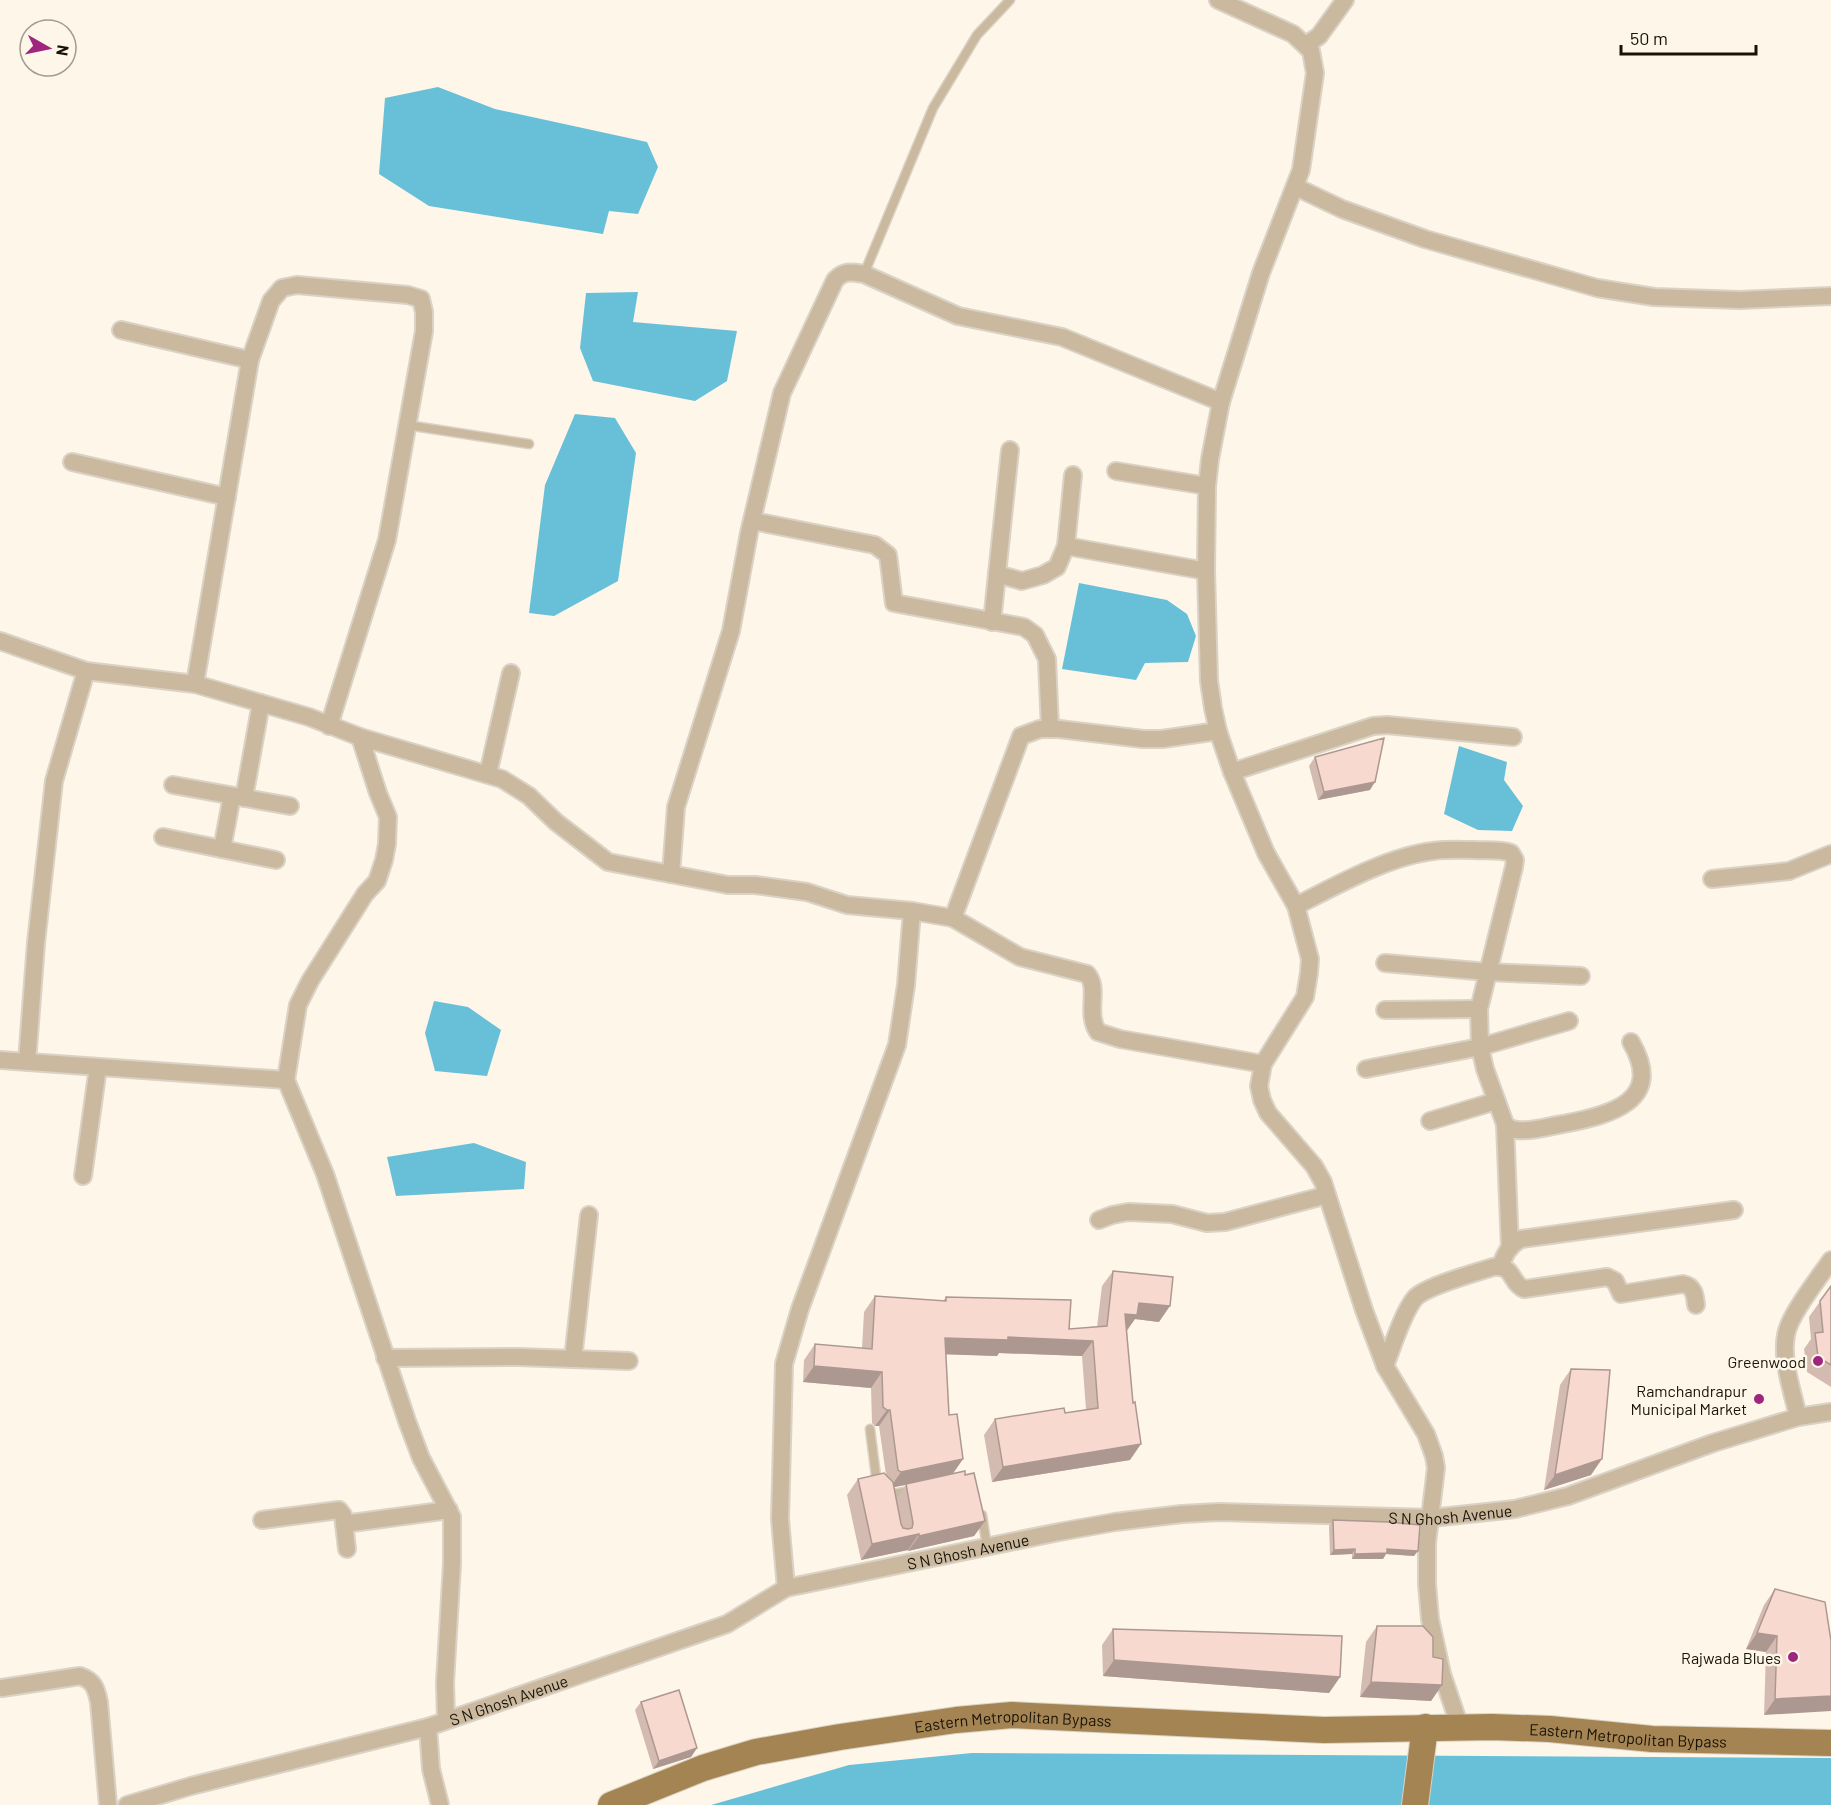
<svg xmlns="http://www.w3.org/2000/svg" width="1831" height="1805" viewBox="0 0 1831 1805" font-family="Barlow,sans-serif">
  <rect width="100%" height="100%" fill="#fef6e9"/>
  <path fill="#68c0d8" d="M438,87L495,109L647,142L658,167L638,214L609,211L603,234L429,206L379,174L385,98Z
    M638,292L633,322L737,331L727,381L695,401L593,381L580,348L586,293Z
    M575,414L615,418L636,453L618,581L554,616L529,613L545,485Z
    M1079,583L1167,600L1187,614L1196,636L1188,662L1145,663L1136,680L1062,669Z
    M1459,746L1507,762L1504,780L1523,806L1512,831L1478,830L1444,814Z
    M434,1001L468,1007L501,1030L487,1076L435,1071L425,1033Z
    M474,1143L526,1162L524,1189L396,1196L387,1157Z
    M972,1753L1831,1758V1805H711L849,1765Z"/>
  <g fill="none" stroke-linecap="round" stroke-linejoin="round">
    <g stroke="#d9d2c5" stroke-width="11">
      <path id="service" d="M864,274L933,108L977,35L1010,0
        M407,425L529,444
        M870,1429L877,1484L888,1495L910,1491
        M982,1515L987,1547"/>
    </g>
    <g stroke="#d9d2c5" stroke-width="20">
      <g id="minor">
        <path d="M1218,0L1293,34L1311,51L1315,73L1301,170L1261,273L1221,402L1210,459L1207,486L1206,571L1209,681L1213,708L1218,731L1232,772L1266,853L1296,906L1310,959L1309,973L1305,997L1263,1064L1259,1086L1262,1100L1268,1113L1314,1166L1323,1182L1364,1310L1385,1366L1426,1434L1434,1456L1436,1468L1427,1543V1584L1430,1619L1442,1674L1460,1727"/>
        <path d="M1306,45L1319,36L1345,0"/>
        <path d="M1296,187L1342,209L1425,239L1597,288L1654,297L1740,300L1831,296"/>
        <path d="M121,330L250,360"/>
        <path d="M72,462L227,497"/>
        <path d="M1116,471L1207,486"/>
        <path d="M753,521L875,545L888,555L894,603L1024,627L1035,635L1047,659L1050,729"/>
        <path d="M1066,546L1073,475"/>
        <path d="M997,574L1022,581L1043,575L1057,567L1066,546L1206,571"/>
        <path d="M992,622L1010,450"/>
        <path d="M0,641L86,671L195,684L309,717L360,737"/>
        <path d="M195,684L250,360L271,301L282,288L297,285L408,295L421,299L424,312V331L387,540L329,726"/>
        <path d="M1218,731L1162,739H1143L1059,729H1040L1021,736L953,918L1020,957L1087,974C1100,988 1085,1013 1098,1032L1120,1039L1263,1064"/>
        <path d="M1232,772L1373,726L1387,725L1513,737"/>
        <path d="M488,774L511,673"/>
        <path d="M173,785L290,806"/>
        <path d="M244,798L261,703"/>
        <path d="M163,837L276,860"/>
        <path d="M222,849L232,796"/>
        <path d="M671,874L676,807L731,631L749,533L782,393L835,280C844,270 852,272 864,274L958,316L1062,337L1221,402"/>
        <path d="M1712,879L1789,871L1831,854"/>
        <path d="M1296,906C1335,886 1389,856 1433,851C1447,849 1461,850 1475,850C1487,851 1500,849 1511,853L1515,860L1514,867L1479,1009L1480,1047L1485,1069L1505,1124C1508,1128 1511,1129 1517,1130C1532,1132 1549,1126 1563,1124C1611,1115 1665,1101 1631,1042"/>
        <path d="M1385,963L1488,972L1581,976"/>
        <path d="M1385,1010L1479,1009"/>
        <path d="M0,1060L286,1080L325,1174L407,1421L421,1458L452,1517V1564L445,1682L446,1720"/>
        <path d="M27,1062L36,943L54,781L86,671"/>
        <path d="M1366,1069L1480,1047L1569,1021"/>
        <path d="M286,1080L298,1005L310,981L365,894L377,881L384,860L387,844L388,817L378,793L360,737L502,779L529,796L556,822L608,862L728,885H755L807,892L847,905L912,911L953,918"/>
        <path d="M1430,1121L1496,1101"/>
        <path d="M1505,1124L1510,1248"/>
        <path d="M83,1176L98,1067"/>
        <path d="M1099,1220L1112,1215L1128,1212L1172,1214L1207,1223L1225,1222L1327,1195"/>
        <path d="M1500,1267C1505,1254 1509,1245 1521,1239L1734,1210"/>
        <path d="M385,1358L519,1357L629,1361"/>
        <path d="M573,1359L589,1215"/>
        <path d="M1385,1366C1392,1348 1403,1312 1415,1298C1426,1286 1475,1273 1493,1267C1515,1265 1509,1282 1524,1289L1607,1277L1615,1281L1621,1294L1683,1284C1694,1286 1695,1295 1696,1305"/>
        <path d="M1798,1417C1793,1392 1781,1361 1786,1335C1789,1315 1819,1278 1831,1260"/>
        <path d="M262,1520L339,1510L343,1515L347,1549"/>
        <path d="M344,1524L449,1510"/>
        <path d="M786,1588L780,1519L784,1364L800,1309L897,1045L906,985L912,911"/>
        <path d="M2,1688L80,1676C94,1681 96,1688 99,1702L108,1805"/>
        <path d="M428,1727L431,1769L440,1805"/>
        <path id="s1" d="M127,1805L191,1786L428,1727L727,1624L786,1588L1059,1532L1115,1522L1182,1514L1219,1512L1431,1518L1515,1509L1568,1496L1713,1443L1798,1417L1831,1412"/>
      </g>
    </g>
    <g stroke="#d9d2c5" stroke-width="28">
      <g id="primary">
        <path id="s2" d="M611,1805L703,1768L756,1752L840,1737L956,1720L1012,1715L1324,1730L1492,1727L1550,1729L1652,1739L1831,1743"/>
        <path d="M1415,1805L1425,1727"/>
      </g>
    </g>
    <use href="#service" stroke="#cab99f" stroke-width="8"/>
    <use href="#minor" stroke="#cab99f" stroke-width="16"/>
    <use href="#primary" stroke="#a48452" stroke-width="26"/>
  </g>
  <path fill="#d4bbb2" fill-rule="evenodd" d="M1315,757L1370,790L1318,800L1309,766Z
    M1113,1271L1159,1322L1135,1319L1127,1331L1130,1460L992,1482L984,1435L995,1419L1065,1413L1086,1410L1082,1356L999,1353L997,1356L946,1354L949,1415L963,1459L952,1474L965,1475L985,1521L974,1536L908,1551V1550L861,1560L847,1495L858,1479L886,1475L879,1426H875L872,1423L871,1388L803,1382L804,1360L815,1344L862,1348L864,1312L875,1296L943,1301L946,1297L1069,1329L1097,1327L1102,1286ZM906,1485L896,1499L894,1487Z
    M1831,1286V1387L1807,1372L1804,1349L1811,1339L1809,1317Z
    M1571,1369L1591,1475L1544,1490L1560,1385Z
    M1333,1520L1414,1556L1386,1554L1383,1559H1352V1554L1330,1555L1329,1526Z
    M1775,1589L1831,1641L1764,1715L1766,1652L1746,1649L1764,1605Z
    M1377,1626L1433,1657L1442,1685L1431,1701L1360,1697L1366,1642Z
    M1113,1629L1340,1677L1329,1693L1103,1676L1102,1645Z
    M641,1702L697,1748L691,1757L653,1769L635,1710Z"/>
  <path fill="#ad9891" d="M1375,782L1370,790L1318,800L1324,792Z
    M1139,1303L1170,1306L1159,1322L1135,1319L1126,1331L1125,1314Z
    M1008,1337L1093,1341L1082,1356L999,1353L997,1356L934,1354L945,1338Z
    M814,1366L882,1372L871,1388L803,1382Z
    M887,1410H890L879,1426H875Z
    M1141,1444L1130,1460L992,1482L1003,1467Z
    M963,1459L952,1475L890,1488L901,1472Z
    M1602,1459L1591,1475L1544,1490L1555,1475Z
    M985,1521L974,1536L908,1551L919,1536Z
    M919,1534L908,1550L861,1560L872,1544Z
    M1355,1549L1352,1554L1330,1555L1334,1550Z
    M1387,1549L1418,1551L1414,1556L1386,1554L1383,1559H1352L1355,1554Z
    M1757,1633L1777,1636L1766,1652L1746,1649Z
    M1114,1660L1340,1677L1329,1693L1103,1676Z
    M1371,1682L1442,1685L1431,1701L1360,1697Z
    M1831,1696V1711L1764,1715L1775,1699Z
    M697,1748L691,1757L653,1769L659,1761Z"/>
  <path fill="#f7d9cf" stroke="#ad9891" stroke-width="1.5" d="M1384,738L1375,782L1324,792L1315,757Z
    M1113,1271L1173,1277L1170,1306L1139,1303L1137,1315L1125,1314L1133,1403L1135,1402L1141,1444L1003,1467L995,1419L1064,1408L1065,1413L1098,1408L1093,1341L1008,1337V1340L945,1338L949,1415L957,1414L963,1459L901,1472L898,1470L890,1410H887L883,1407L882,1372L814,1366L815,1344L872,1349L875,1296L946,1301V1297L1071,1300L1069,1329L1107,1326Z
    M1831,1286V1365L1818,1357L1815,1333L1823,1332L1820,1301Z
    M1571,1369L1610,1370L1602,1459L1555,1475Z
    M965,1471V1475L974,1473L985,1521L919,1536V1534L872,1544L858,1479L884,1473L893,1482L901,1524L903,1528L908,1529L912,1528L913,1523L906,1484Z
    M1333,1520L1388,1522L1420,1525L1418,1551L1387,1549V1553L1355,1554V1549L1334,1550Z
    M1775,1589L1825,1602L1831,1641V1696L1775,1699L1777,1636L1757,1633Z
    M1377,1626H1423L1433,1637V1657L1443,1659L1442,1685L1371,1682Z
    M1113,1629L1342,1636L1340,1677L1114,1660Z
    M679,1690L697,1748L659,1761L641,1702Z"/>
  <g fill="#9f267d" stroke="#fef6e9" stroke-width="2">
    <circle cx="1818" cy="1361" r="6"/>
    <circle cx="1759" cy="1399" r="6"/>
    <circle cx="1793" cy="1657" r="6"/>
  </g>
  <g text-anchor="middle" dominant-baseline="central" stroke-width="5" stroke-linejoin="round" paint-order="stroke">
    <g font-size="16" fill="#191207" stroke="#fef6e9" text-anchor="end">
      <text x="1806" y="1361">Greenwood</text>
      <text x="1747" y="1390">Ramchandrapur<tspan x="1747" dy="18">Municipal Market</tspan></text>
      <text x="1781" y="1657">Rajwada Blues</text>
    </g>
    <g font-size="16" fill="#191207" stroke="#fef6e9">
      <text stroke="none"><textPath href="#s1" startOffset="1368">S N Ghosh Avenue</textPath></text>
      <text stroke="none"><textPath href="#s1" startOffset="882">S N Ghosh Avenue</textPath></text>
      <text stroke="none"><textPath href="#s1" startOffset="396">S N Ghosh Avenue</textPath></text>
      <text stroke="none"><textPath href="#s2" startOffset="414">Eastern Metropolitan Bypass</textPath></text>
      <text stroke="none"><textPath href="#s2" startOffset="1030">Eastern Metropolitan Bypass</textPath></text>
    </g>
  </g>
  <g transform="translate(48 48) rotate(99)"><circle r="28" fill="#fef6e9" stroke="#a29b8f" stroke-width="1.5"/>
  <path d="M0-4.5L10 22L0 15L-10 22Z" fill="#9f267d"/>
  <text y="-9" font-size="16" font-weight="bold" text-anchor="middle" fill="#191207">N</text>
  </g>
  <path d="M1621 45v9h135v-9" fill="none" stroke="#191207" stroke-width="3"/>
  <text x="1630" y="45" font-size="18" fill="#191207" stroke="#fef6e9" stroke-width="4.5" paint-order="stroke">50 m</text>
</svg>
